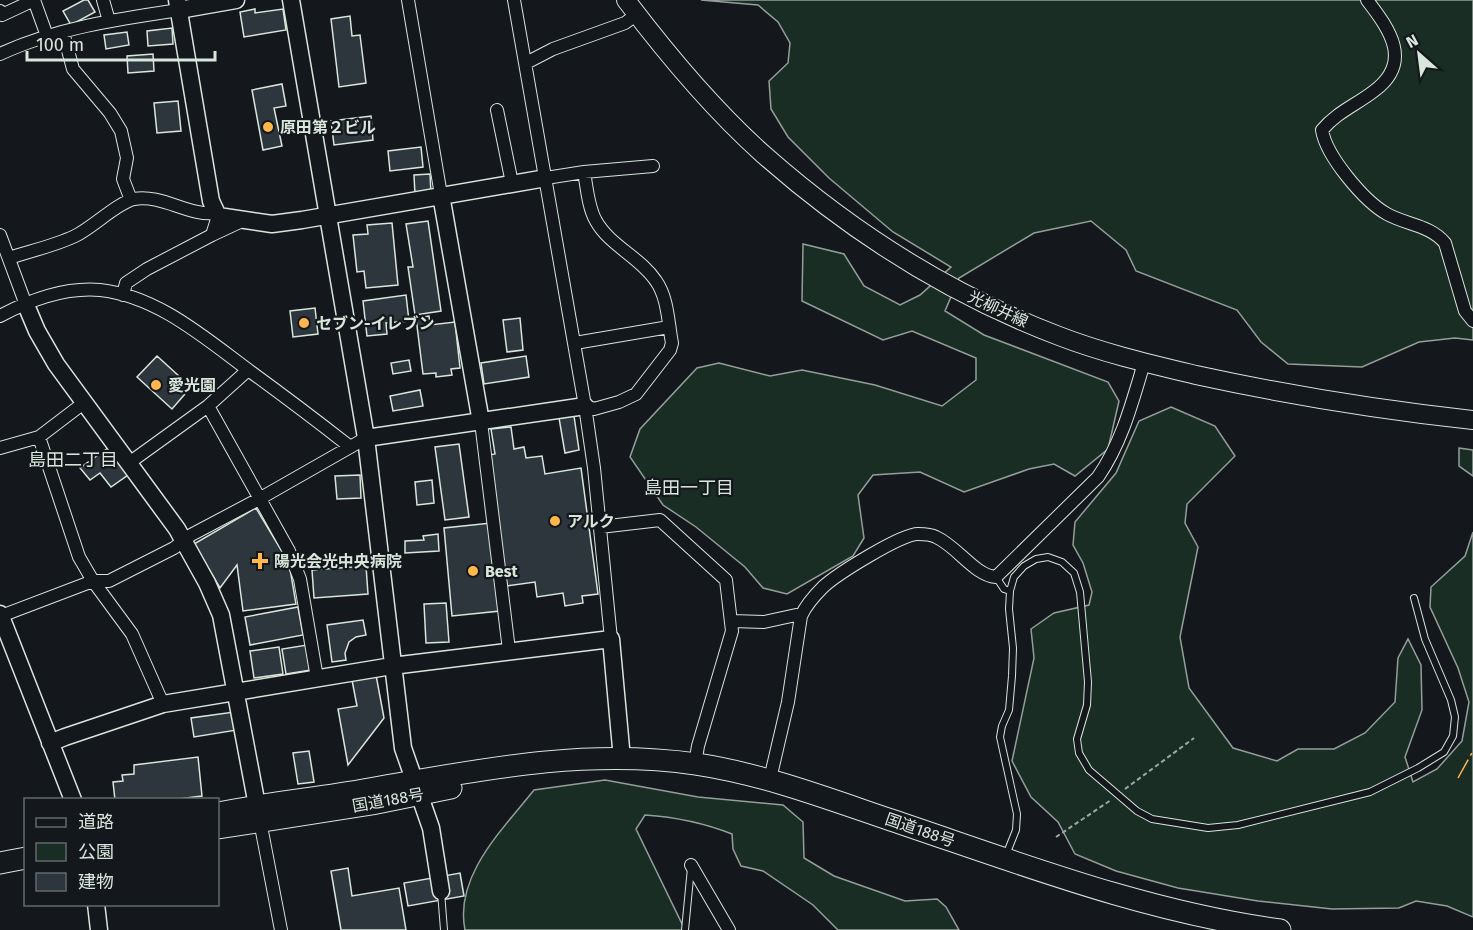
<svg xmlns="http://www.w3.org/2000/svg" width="1473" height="930" viewBox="0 0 1473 930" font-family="'Fira Sans','Noto Sans JP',sans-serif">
  <rect width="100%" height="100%" fill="#14181c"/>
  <path fill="#1a2d24" stroke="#939e99" stroke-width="1.5" d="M701,0H1473V340L1455,338L1419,342L1362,367L1288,364L1261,342L1237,310L1136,271L1126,250L1091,221L1034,233L959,278L945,311L984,335L1108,382L1119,401L1108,449L1075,476L1054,464L1029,469L964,492L920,472L873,475L858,495L864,538L853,556L787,594L763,588L745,567L696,527L663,505L630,457L640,429L697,368L719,363L770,376L802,370L875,385L942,406L976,380V358L912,331L883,340L802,301L803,244L844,254L864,286L900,305L920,295L951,267L893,232L829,178L788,137L771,109L769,81L788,63L790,43L778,22L758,5Z
    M1171,407L1215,426L1235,456L1187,504L1185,523L1198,547L1180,637L1189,688L1233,748L1277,761L1298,749H1334L1365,733L1395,702L1398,658L1408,639L1421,665L1422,710L1405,757L1413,782L1437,769L1462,741L1469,702L1458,668L1430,607L1431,587L1465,556L1473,532V917L1447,906L1416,901L1399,908L1332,909L1258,901L1178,888L1116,871L1075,854L1058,822L1031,797L1012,761L1034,658L1031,629L1054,613L1089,605L1092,592L1083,563L1073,545L1075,522L1116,473L1139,421Z
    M1459,448L1473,450V476L1459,466Z
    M605,780L698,797L783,805L803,822L804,858L834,876L905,901L937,899L946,907L959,930H838L813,905L763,871L741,866L733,849L732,834C704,823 675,817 645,815L636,829L685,930H465C454,876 503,829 534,790Z"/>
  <path fill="#2c363c" stroke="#d8e6dc" stroke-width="1.5" d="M84,0H88L95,12L71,25L63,11Z
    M255,9V13L283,9L286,30L244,37L240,12Z
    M350,16L352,36L360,35L366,83L339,87L331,19Z
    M172,28L173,44L148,46L147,31Z
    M127,32L129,45L106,49L104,35Z
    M153,54L154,71L128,73L127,56Z
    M282,84L286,106L274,108L282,146L263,150L252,90Z
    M178,101L181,131L157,133L154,103Z
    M371,116L373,140L334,145L331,121Z
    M421,147L423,167L390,171L388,151Z
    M430,174L431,194L415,195L414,175Z
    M428,221L441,311L415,315L408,267H413L406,224Z
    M392,223L398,285L366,288L364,271L357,272L353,235L368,234L367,225Z
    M406,295L409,321L386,323L387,334L367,336L363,301Z
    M315,308L318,334L293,337L290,311Z
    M429,316L430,325L455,322L460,368L451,369L452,375L436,377V373L423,374L416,318Z
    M520,318L523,350L507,352L503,320Z
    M157,356L191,387L172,409L137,377Z
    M526,356L529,377L484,384L481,363Z
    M409,360L411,371L393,374L391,363Z
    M420,390L423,406L393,411L390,396Z
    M574,416L579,450L565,453L559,418Z
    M511,427L514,449L524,447L526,458L542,456L545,474L581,468L598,594L582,596L583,603L565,606L563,593L537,597L535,582L507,586L489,455L495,454L491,429Z
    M459,444L469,517L445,520L435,447Z
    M108,448L128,475L111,487L100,473L90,480L80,468Z
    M360,475L361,498L337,499L335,476Z
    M432,480L434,503L417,505L415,482Z
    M256,508L289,563L296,604L243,611L237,565L220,588L194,544Z
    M491,523L500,611L452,616L444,528Z
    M438,534L439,551L405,553V541L424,540L423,536Z
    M366,566L368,594L314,598L312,570Z
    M446,603L449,642L426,643L424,604Z
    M298,607L303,635L250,645L245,617Z
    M363,620L366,635L356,637L349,642L345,653L346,660L332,662L327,625Z
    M307,645L311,670L286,674L282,649Z
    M279,647L283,674L254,678L250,651Z
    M376,675L384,718L348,765L338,709L357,706L352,680Z
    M234,712L237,730L194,737L191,718Z
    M309,751L314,782L298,784L293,753Z
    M198,757L202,796L170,800H115L113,782L123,781L122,775L134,774V765Z
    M348,868L352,896L399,888L406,930H341L331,871Z
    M460,873L464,896L408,906L404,883Z"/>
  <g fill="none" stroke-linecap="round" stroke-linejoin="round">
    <g stroke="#d8e6dc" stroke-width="8">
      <path id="lane" d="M996,577L1004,589L1010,591
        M1006,855L1016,830L1017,814L1000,737L1002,726L1009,710L1012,676L1013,648L1009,609L1010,591L1014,577L1024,566L1036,559L1048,557L1062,562L1074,573L1080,592L1088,682L1087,705L1077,739L1079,753L1089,770L1137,811L1152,819L1208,828L1238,825L1370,792L1418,768L1444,752L1453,736L1455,717L1451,700L1425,639L1414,598
        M441,892L444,930
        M685,930L691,868"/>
    </g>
    <g stroke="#d8e6dc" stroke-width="14">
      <path id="street" d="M34,0L47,36
        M103,0L109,21
        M408,0L441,195
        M514,0L585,406L594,468L611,639
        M1367,0C1390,30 1413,62 1374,91C1356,105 1337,112 1322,130C1326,156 1364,201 1387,214C1407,225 1430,225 1445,243L1465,311L1473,321
        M0,11L2,15L34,0
        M63,32L73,69L110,113L121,131L127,158L123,179L131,200
        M0,54C56,28 118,19 179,10
        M526,63L553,49L625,23L637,14
        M497,110L512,183
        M584,172C587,188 588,207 596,221C610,246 640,257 656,281C668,298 668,322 672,343L670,350L636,394L619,402L594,409L585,406
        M546,178L584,172L653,166
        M218,216L212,235L242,221
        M0,235L26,305
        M9,258C30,251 54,246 75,236C92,228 117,203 134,199C162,194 188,216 215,213
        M123,295L126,283L147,269L212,235
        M0,316C30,300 66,287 100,290C158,296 206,339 251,372C284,396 317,421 349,446
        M575,343L669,327
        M208,406L289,551L300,579L317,678
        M481,422L509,650
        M39,437L79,557L93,581L132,634L163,704
        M0,448L39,437L85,402
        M129,463L208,406L248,370
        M600,527L660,520L726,580L732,631L698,746L695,764
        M1,616L93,581H109L174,548L191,535L259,499L366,438
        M732,621L764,622L796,615L801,616
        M770,779L788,702L801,616C806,605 814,596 823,587C837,574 901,534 918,534C924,534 932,535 936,537C958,547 974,575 996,577L1098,477C1122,442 1132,403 1144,363
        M260,821L281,930
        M691,865L729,930"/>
    </g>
    <g stroke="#d8e6dc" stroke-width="19">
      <path id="secondary" d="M177,0L211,201L218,216L272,224L302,220L546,178
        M291,0L366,438L403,748L431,828L441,891
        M179,10L236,0
        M441,195L481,422
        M26,305L37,331L56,364L177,529L207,583L221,615L259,816
        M366,438L585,406
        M0,614L73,800
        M50,743L65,737L163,704L392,666L611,639L622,759
        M96,904L99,930"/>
    </g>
    <g stroke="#d8e6dc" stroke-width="20">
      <path id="primary" d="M626,0C666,53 714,110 763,154C850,231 951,295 1059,336C1103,353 1150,364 1196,375C1288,395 1380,410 1473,420"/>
    </g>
    <g stroke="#d8e6dc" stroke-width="23">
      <path id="highway" d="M218,813C268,803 319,798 369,789C479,770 584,748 696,764C763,774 826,798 891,820C1019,863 1146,912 1280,930
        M218,828L372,804L451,788
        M0,863L26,858"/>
    </g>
    <path stroke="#9da8a2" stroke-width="2" stroke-dasharray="4.5 3" stroke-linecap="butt" d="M1125,789L1194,738
      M1056,837L1111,800"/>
    <use href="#lane" stroke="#14181c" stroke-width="6"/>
    <use href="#street" stroke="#14181c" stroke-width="12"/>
    <use href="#secondary" stroke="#14181c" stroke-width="16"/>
    <use href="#primary" stroke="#14181c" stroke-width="18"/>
    <use href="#highway" stroke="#14181c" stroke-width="21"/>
    <path stroke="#ffb74d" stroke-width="1.5" stroke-dasharray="21 4.5 3 4.5" stroke-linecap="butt" d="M1458,778L1473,751"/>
  </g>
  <g fill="#ffb74d" stroke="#14181c" stroke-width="2">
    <circle cx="268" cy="127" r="6"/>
    <circle cx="304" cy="323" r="6"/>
    <circle cx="156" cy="385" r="6"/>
    <circle cx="555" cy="521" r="6"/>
    <path d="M257 552h6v6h6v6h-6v6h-6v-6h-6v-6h6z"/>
    <circle cx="473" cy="571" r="6"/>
  </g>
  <g text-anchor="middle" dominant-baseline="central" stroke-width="4.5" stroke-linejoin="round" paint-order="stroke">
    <g font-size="16" font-weight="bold" fill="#d8e6dc" stroke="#14181c" text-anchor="start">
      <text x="280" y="127">原田第２ビル</text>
      <text x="316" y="323">セブン-イレブン</text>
      <text x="168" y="385">愛光園</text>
      <text x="567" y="521">アルク</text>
      <text x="274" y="561">陽光会光中央病院</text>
      <text x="485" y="571">Best</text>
    </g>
    <g font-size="16" fill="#d8e6dc" stroke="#14181c">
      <text transform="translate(998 309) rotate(25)">光柳井線</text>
      <text transform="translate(388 800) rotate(-10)">国道188号</text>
      <text transform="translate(920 830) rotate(19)">国道188号</text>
    </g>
    <g font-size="18" fill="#d8e6dc" stroke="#14181c">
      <text x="73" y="460">島田二丁目</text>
      <text x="689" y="488">島田一丁目</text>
    </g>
  </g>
  <rect x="24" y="798" width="195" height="108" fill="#14181c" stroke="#626a69" stroke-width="1.5"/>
  <rect x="36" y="818" width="30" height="9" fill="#14181c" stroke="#626a69" stroke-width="1.5"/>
  <text x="78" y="828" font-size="18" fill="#d8e6dc">道路</text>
  <rect x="36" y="843" width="30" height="18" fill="#1a2d24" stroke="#626a69" stroke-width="1.5"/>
  <text x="78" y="858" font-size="18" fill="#d8e6dc">公園</text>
  <rect x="36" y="873" width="30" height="18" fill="#2c363c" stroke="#626a69" stroke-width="1.5"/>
  <text x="78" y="888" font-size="18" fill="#d8e6dc">建物</text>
  <g transform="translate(1419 54) rotate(332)" stroke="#14181c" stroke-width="4.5" paint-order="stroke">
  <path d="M0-4.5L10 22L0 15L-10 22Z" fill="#d8e6dc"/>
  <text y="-9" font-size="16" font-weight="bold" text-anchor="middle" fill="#d8e6dc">N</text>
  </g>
  <path d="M27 51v9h188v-9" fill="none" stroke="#d8e6dc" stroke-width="3"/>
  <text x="36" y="51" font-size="18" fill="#d8e6dc" stroke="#14181c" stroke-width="4.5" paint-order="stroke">100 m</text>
</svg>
